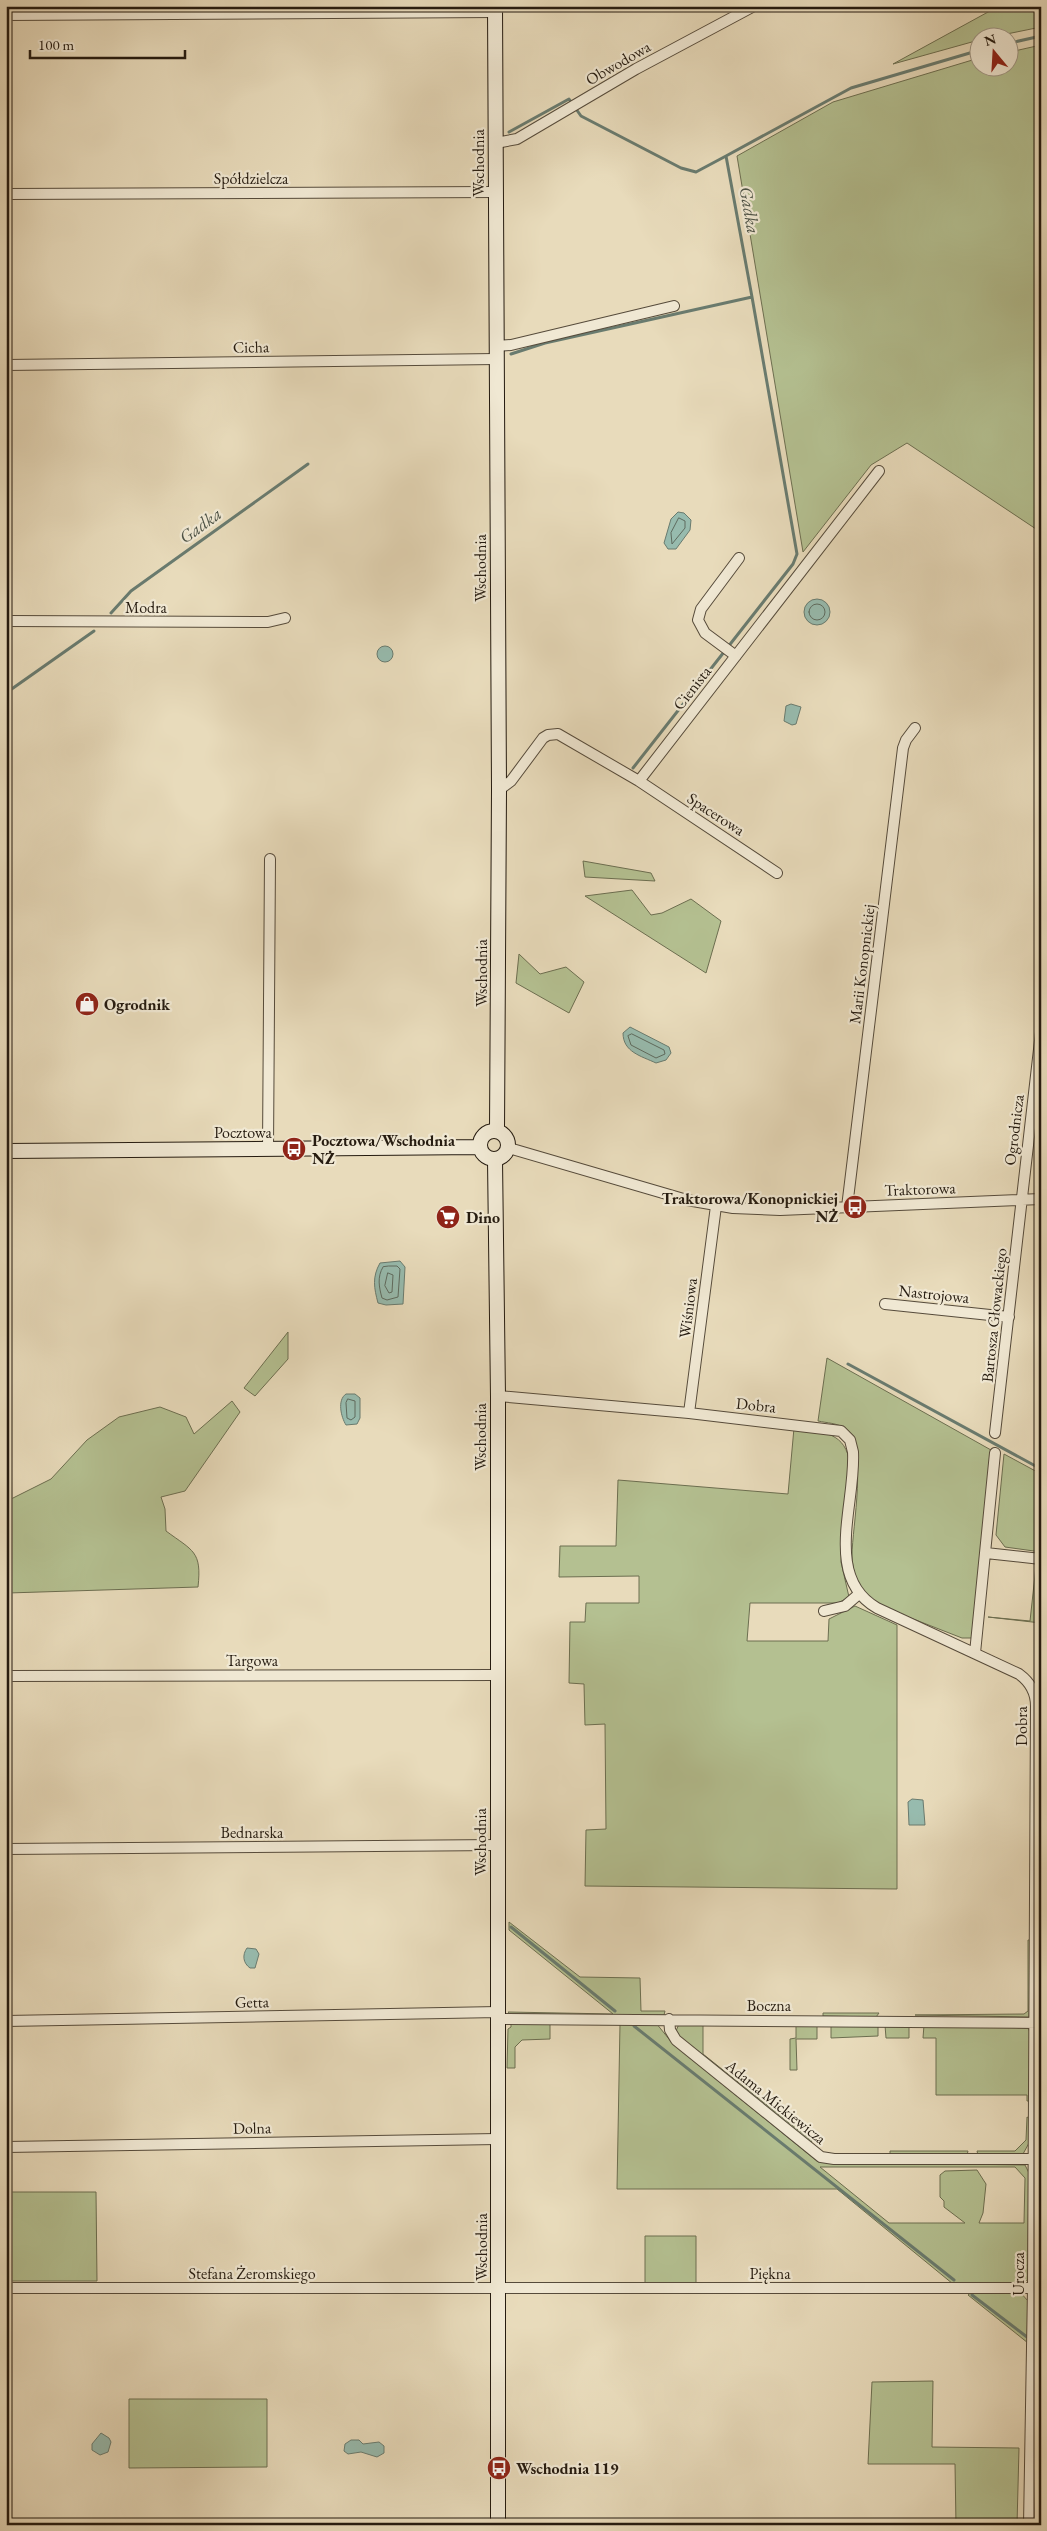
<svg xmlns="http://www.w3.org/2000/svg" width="1047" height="2531" viewBox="0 0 1047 2531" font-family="'EB Garamond',serif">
  <rect width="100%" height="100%" fill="#e8dbbb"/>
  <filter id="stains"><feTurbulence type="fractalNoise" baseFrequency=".004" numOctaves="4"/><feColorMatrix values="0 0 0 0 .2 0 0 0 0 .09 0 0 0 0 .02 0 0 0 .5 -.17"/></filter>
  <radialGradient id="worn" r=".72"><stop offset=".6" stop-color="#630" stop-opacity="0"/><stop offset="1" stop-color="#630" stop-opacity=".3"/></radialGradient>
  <path fill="#b4c091" stroke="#6c6e50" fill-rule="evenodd" d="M999,6H1041V27L992,37L980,38L979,40L893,64Z
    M1041,45V524L1036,529L907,443L871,465L803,552L737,156L833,102L979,58L980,68H1010V52Z
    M583,861L651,873L655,881L585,877Z
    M632,890L651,915L662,913L691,899L721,921L706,973L585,896Z
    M519,954L540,974L566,967L584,982L569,1013L516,983Z
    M288,1332V1359L255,1396L244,1388Z
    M827,1358L991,1450L974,1635L971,1638H962L885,1608C863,1597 853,1581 852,1556C852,1526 869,1448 844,1428C837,1423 827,1423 818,1421Z
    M232,1401L240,1412L185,1491L161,1497L165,1509L166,1531C193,1551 202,1551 198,1587L8,1593L7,1501L51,1479L87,1440L119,1417L160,1407L186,1417L194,1434Z
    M794,1428C818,1432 843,1430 849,1459L841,1562L849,1597L838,1603H750L747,1641H828L829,1619L855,1606L897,1625V1889L585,1886L586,1830L606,1829L605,1724L585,1725L584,1684L569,1683L570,1622H585L586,1603H639V1576L559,1577L560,1546H616L618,1480L788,1494Z
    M1004,1454L1041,1474V1552L1005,1547L996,1535Z
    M1036,1566L1041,1567V1623L988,1617L1030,1621Z
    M509,1922L580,1977L640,1978L641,2011H665L664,2015L510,2014L508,2012L613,2014L509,1930Z
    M1028,1940H1031L1029,2017L915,2015L1024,2014L1028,2011Z
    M823,2013H879L876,2017L823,2016Z
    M656,2023L673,2044L818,2162L1025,2165L1029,2173L1028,2279L1024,2283L953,2284L837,2189H617L620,2024ZM820,2167H1015L1025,2178L1024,2223H979L983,2213L986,2184L977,2170L945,2171L940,2175V2197L944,2201V2207L965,2223H889Z
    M703,2023V2054L812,2141L810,2144L679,2037L676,2031L679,2024Z
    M511,2024H550V2039L522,2040L515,2047V2068H507L508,2029L511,2027Z
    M796,2024H817V2039H796L797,2070H790V2039L796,2038Z
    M831,2024L878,2025V2036L831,2038Z
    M885,2025H909V2038H886Z
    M924,2025L1028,2028L1030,2032L1029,2101H1027V2095H936V2038H923Z
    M1041,2029V2154L1037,2149L1039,2031Z
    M1027,2117L1029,2118V2143L1023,2154L978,2155L977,2151H1015L1026,2140Z
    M890,2151H968L967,2155H890Z
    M1041,2165V2282L1037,2275L1038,2166Z
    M6,2192H96L97,2281H6Z
    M645,2236H696V2284L645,2283Z
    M973,2291L1020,2292L1028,2301V2343L968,2295Z
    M1041,2295V2353L1037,2350L1038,2300Z
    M933,2381L932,2447L1019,2448L1017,2525H956L955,2464H868L872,2382Z
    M129,2399H267V2467L129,2468Z"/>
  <path fill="#97bbae" stroke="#697b6f" d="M678,512L684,513L691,520L690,530L676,549H668L664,543L671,519Z
    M804 612a13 13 0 1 1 26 0a13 13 0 1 1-26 0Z
    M377 654a8 8 0 1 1 16 0a8 8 0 1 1-16 0Z
    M791,704L801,707L796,724L792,725L784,721L786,706Z
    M630,1027L669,1047L671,1053L666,1060L656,1063C641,1056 623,1052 623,1033Z
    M400,1261L405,1267L403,1304L386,1305L378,1303C374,1288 372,1277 380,1263Z
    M346,1394H355L360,1398V1418L357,1424L346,1425C341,1417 337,1400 346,1394Z
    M912,1799L923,1800L925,1825H909L908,1802Z
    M247,1948L256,1949L259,1954L255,1968H250C243,1963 242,1955 247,1948Z
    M101,2433L109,2438L111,2442L108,2452L100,2455L92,2450V2444Z
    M351,2440H359L363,2444L379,2442L384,2446V2453L377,2457L361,2452L348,2454L344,2451L345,2444Z"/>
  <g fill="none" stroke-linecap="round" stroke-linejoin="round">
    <path stroke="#5e6b5f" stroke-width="1" d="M679,518L685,521V528L672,544L671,533Z
      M809 612a8 8 0 1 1 16 0a8 8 0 1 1-16 0Z
      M632,1034L664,1050L665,1054L656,1058L631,1045L628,1036Z
      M389,1266H397L400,1269L398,1297L387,1300L382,1298C379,1287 377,1277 383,1267Z
      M388,1273L393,1275L392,1292L389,1293L385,1286Z
      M348,1399L355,1401V1417L351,1420L347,1418L346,1403Z"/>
    <path stroke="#697b6f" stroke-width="3" d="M1010,43L1041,36
      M509,132L569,99L581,116L681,168L696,172L726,156
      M511,354L545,343L752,297L726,156L851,88L980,50
      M111,613L131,591L308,464
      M6,693L94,631
      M633,768L793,564L797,554L752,297
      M848,1364L1041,1469
      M511,1927L615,2011
      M634,2026L954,2280
      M972,2295L1027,2337"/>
    <g stroke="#564b3b" stroke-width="12">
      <path id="street" d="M6,15L495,12
        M496,143L517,139L636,69L754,6
        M6,194L496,192
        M496,346L511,345L674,306
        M6,365L496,359
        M6,621L268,622L285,618
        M736,656L705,633L698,620L701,609L739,558
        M639,781L879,471
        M499,790L511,781L543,738L548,735L558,734L639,781L777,873
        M509,1148L687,1200L733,1208L780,1210L1041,1199
        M268,1149L270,859
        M847,1207L903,748L906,740L915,728
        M885,1304L1009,1317
        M498,1396L689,1413L841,1431L850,1440L853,1452C856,1503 823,1577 877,1608L1019,1674C1030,1682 1036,1692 1036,1706L1033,2288L1029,2525
        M689,1413L716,1206
        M995,1433L1041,1032
        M986,1553L1041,1559
        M824,1611L845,1606L859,1594
        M975,1653L995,1453
        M6,1676L498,1675
        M6,1849L498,1845
        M498,2019L1039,2023
        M669,2019L670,2030L676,2040L821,2157L834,2159H1041
        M6,2021L498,2012
        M6,2147L497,2139
        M6,2288H1041"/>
    </g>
    <g stroke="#251b10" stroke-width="16">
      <path id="secondary" d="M495,6L499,790L497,1130
        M480 1145a14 14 0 1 1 28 0a14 14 0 1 1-28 0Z
        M6,1151L480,1147
        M495,1160L498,1396V2525"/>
    </g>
    <use href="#street" stroke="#f0e8d3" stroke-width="10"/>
    <use href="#secondary" stroke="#f0e8d3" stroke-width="14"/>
  </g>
  <defs>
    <g id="shop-disc" transform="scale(1.25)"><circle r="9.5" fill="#8f2418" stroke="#f0e8d3"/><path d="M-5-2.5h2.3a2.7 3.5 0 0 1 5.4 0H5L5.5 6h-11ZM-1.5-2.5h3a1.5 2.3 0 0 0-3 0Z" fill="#fff"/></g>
    <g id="bus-disc" transform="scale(1.25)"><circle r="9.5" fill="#8f2418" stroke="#f0e8d3"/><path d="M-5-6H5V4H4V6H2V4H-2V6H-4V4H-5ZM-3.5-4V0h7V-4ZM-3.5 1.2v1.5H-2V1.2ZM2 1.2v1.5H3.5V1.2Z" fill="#fff"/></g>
    <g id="supermarket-disc" transform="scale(1.25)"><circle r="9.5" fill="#8f2418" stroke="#f0e8d3"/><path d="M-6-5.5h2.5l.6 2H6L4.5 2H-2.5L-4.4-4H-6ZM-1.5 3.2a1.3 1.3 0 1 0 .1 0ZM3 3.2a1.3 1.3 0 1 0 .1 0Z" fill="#fff"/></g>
  </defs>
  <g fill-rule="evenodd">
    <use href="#shop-disc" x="87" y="1004"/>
    <use href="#bus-disc" x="294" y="1149"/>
    <use href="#bus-disc" x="855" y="1207"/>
    <use href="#supermarket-disc" x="448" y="1217"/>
    <use href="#bus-disc" x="499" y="2468"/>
  </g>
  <g text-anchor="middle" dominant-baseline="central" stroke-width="4.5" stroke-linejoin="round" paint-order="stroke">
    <g font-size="16" fill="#251b10" stroke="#f0e8d3">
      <text transform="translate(618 63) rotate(-30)">Obwodowa</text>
      <text transform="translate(478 163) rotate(-90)">Wschodnia</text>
      <text x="251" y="178">Spółdzielcza</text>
      <text transform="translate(251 347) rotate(-1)">Cicha</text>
      <text transform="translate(480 568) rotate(-90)">Wschodnia</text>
      <text x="146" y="607">Modra</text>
      <text transform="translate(692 688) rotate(-52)">Cienista</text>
      <text transform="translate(716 814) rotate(33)">Spacerowa</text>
      <text transform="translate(862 964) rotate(-83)">Marii Konopnickiej</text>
      <text transform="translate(481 973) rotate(-90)">Wschodnia</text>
      <text transform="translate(1014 1130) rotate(-83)">Ogrodnicza</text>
      <text x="243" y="1132">Pocztowa</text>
      <text transform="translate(920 1189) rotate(-2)">Traktorowa</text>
      <text transform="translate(934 1294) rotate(6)">Nastrojowa</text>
      <text transform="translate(688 1308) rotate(-83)">Wiśniowa</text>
      <text transform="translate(994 1315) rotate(-84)">Bartosza Głowackiego</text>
      <text transform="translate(756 1405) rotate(6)">Dobra</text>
      <text transform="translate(480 1437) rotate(-90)">Wschodnia</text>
      <text x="252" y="1660">Targowa</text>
      <text transform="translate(1021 1726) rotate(-90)">Dobra</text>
      <text x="252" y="1832">Bednarska</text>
      <text transform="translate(480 1842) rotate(-90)">Wschodnia</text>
      <text transform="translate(252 2002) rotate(-1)">Getta</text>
      <text x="769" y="2005">Boczna</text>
      <text transform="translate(776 2102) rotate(39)">Adama Mickiewicza</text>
      <text transform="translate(252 2128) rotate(-1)">Dolna</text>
      <text transform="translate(481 2247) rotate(-90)">Wschodnia</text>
      <text x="252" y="2273">Stefana Żeromskiego</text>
      <text x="770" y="2273">Piękna</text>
      <text transform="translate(1018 2274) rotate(-90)">Urocza</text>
    </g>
    <g font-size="16" font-weight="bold" fill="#251b10" stroke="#f0e8d3" text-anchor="start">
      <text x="104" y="1004">Ogrodnik</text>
      <text x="312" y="1140">Pocztowa/Wschodnia<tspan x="312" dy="18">NŻ</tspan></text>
      <text x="838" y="1198" text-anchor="end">Traktorowa/Konopnickiej<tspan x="838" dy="18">NŻ</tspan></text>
      <text x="466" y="1217">Dino</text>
      <text x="516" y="2468">Wschodnia 119</text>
    </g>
    <g font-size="18" font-style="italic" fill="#4d5347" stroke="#f0e8d3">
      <text transform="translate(750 210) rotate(80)">Gadka</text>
      <text transform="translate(200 525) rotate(-36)">Gadka</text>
    </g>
  </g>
  <rect width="1047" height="2531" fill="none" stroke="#e8dbbb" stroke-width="25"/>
  <rect x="8" y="8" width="1032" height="2516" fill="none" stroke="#251b10" stroke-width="2.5"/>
  <rect x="12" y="12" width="1022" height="2506" fill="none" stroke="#251b10"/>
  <g transform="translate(994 52) rotate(342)"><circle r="24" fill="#f0e8d3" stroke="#9f9685"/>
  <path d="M0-4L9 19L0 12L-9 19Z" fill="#8f2418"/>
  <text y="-8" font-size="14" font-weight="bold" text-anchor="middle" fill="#251b10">N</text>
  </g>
  <path d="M30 50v8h155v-8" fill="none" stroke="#251b10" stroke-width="2.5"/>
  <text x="38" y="50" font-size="15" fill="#251b10" stroke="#f0e8d3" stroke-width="4" paint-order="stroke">100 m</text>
  <rect width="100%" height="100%" filter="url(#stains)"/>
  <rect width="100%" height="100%" fill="url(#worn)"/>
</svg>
